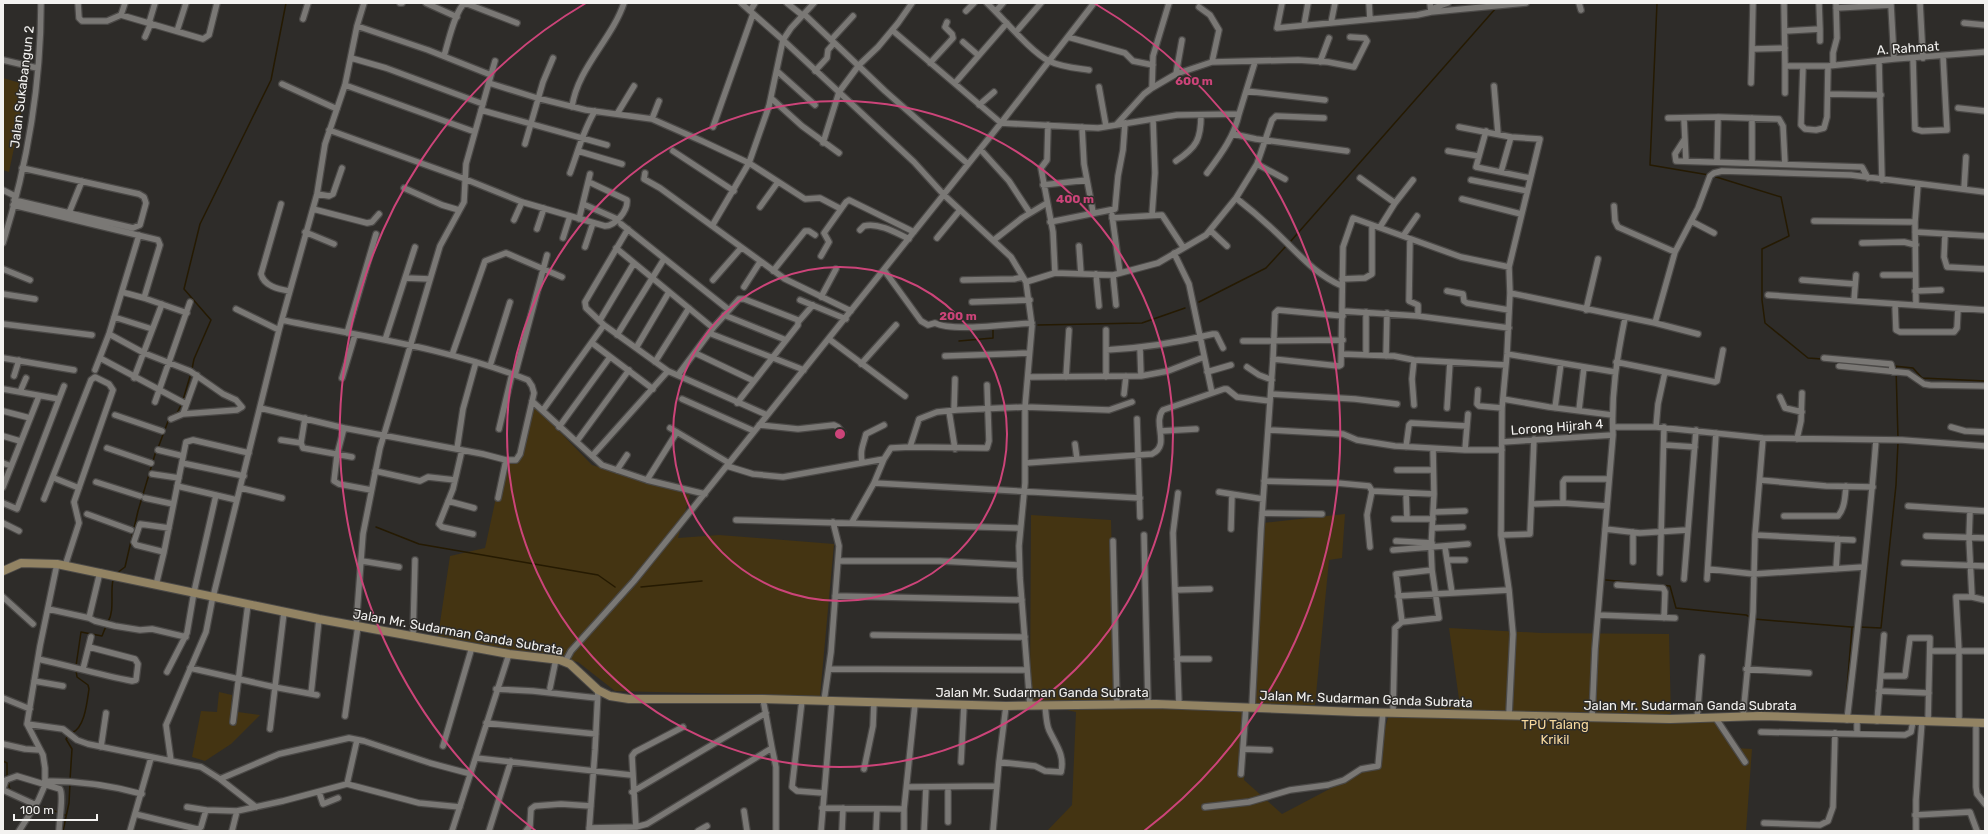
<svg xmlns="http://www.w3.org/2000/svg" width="1988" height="834" viewBox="0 0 1988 834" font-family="Rubik,sans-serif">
  <rect width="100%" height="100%" fill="#2e2c29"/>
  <path fill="#443412" d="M3,78L27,85L9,172L3,170Z
    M529,400L592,465L690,495L678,538L719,535L834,544L820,696L615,691L578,662L438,636L450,556L485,548L504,461L516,463Z
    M1345,514L1342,558L1329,560L1315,705H1252L1262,523Z
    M1031,515L1111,520L1116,706L1249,712L1244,780L1282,814L1375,765L1389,714L1460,706L1449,628L1541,633L1669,634L1671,717L1714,720L1735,748L1752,749L1746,831H1047L1072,805L1076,712L1030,702Z
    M219,692L232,695L231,711L260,715L231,744L205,761L192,757L201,711L217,712Z"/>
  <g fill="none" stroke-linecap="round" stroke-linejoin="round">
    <path stroke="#251a02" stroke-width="1.5" d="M1657,3L1650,165L1709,175
      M1713,176L1781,197L1789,236L1762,249V300L1765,323L1808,358L1822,359
      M1290,242L1496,8
      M1199,302L1266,268L1287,245
      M1038,325L1142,323L1185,308
      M959,341L993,338V328
      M1894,366L1913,368L1922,378L1985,381
      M1896,367L1898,439
      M192,369L194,359L211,320L184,289L200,224L271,80L286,3
      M183,400L191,373
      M158,448L170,416L177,413L182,403
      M376,527L419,544L598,575L615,587
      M117,573L125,567L138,511L156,451
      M1606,580L1670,586L1676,608L1746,615L1750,617
      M641,587L702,581
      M1754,619L1851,627
      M108,622C115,610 110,593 113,580
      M1859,627L1881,628L1896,485L1898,442
      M76,666L81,632L102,636L106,626
      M1846,702L1852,627H1855
      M72,733C85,727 87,702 89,689L88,685L77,677L76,670
      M69,735L66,739L72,749L70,780
      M3,761L7,763V777
      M8,781L10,790L16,793
      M44,807L65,815
      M63,831L69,803L70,783"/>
    <g stroke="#4b4947" stroke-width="8">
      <path id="street" d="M78,3L79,18L82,21H107L121,15L203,39L209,35L217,3
        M400,3H402
        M426,3L457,17
        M741,3L783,40L914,162L944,195L1011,257L1026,282L1032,326L1025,407V483L1019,546L1020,578L1030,706
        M787,3L802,15
        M987,3C1003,18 1031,52 1049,61C1061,67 1075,68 1089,70
        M1282,3L1277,28L1417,15L1431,12L1430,3
        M1369,3L1370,19
        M1579,3L1581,10
        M1784,3L1785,66H1828L1894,59L1985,52
        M1920,3L1923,58
        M1891,5L1894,59
        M1199,7L1210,15L1219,30L1212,62
        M1836,8L1891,5L1890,3
        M1431,9L1448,3
        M750,11L755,3
        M966,11L974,3
        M996,11L1003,3
        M1431,12L1526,3
        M804,14L885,91L968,164
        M121,15L125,3
        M303,19L308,3
        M149,23L155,3
        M1331,23L1335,3
        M1964,23L1985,25
        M1304,25L1308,3
        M1820,29V41
        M892,30L1001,123L1098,128L1177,115L1239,114L1255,62
        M177,31L186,3
        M1785,31L1820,29L1819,3
        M1016,32L1041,3
        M145,37L151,23
        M1068,37L1125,53L1133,61L1153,65
        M831,40L853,16
        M963,42L978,55
        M1752,49L1753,3
        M444,56C448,43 455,10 465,3L517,23
        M351,58L386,68L483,104
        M1913,58L1915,129L1922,131L1947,130L1943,56
        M3,60L37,68
        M1879,61L1882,180
        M1320,62L1329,38
        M930,63L953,38L952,34L945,27L947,22
        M1833,65V53L1837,38L1836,3
        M1803,67L1801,125L1805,129L1816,130L1824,128L1827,117L1828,66
        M777,71L815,105
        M815,71L827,58L828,50L834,43
        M1176,74L1182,40
        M491,75L495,61
        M489,83L537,98L586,110L652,119L702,141L749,163L769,106L783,40L791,28L814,3
        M955,83L1007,23
        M1751,83L1752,49L1785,48
        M282,84L337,109
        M345,85L475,132
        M1494,86L1498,134
        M1099,87L1106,126
        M1152,88L1153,56L1169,3
        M1246,91L1325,100
        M1785,93V66
        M1828,94L1881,95
        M771,98L802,126L839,153
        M979,105L994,92
        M572,107C577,69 612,39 624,3
        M1958,108L1985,111
        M481,110L607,145
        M617,114L634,86
        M1668,118L1718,117L1779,119L1783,126L1785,164
        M652,119L659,101
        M1684,119L1686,161
        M1048,125L1047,160L1041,168L1053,232L1055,273
        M1116,125L1144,94L1152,88L1176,74L1212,62L1298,60L1328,62L1354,67L1367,41L1365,38L1350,37
        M713,127L753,14
        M1082,127L1084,164L1093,212
        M1459,127L1511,137L1540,139L1509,267L1510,293L1507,354L1502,408L1501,535L1509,590L1513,634L1509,714
        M329,130L465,179L522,202L605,226C615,226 628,211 627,200L589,182
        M1486,131L1476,167L1530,178
        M1233,134L1256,139L1347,151
        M1684,140L1675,154L1676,161L1862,167L1868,178
        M823,143L839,92L859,65L878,47L898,23L912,3
        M525,144L543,82L553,58
        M980,149L1009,181L1030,213
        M578,151L622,164
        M673,151L734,191
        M1448,151L1478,156
        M1176,161C1197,147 1201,139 1201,115
        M1717,162L1718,117
        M1752,163V118
        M1257,164L1285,179
        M1501,172L1511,137
        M570,173C578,152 583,130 595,111
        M645,173L644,179L660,188L785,279L851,311
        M1207,173C1221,154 1234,137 1239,114
        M1360,178L1395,203
        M1471,180L1527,191
        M1043,185L1087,180
        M404,188L442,205L459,210
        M1964,189L1966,157
        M3,190L15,196
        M317,194L329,196L333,194L342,168
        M1236,198C1254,212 1271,227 1287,243C1305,261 1318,275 1342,286
        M1462,199L1521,214
        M14,200L133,228L140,225L146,203L144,197L139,194L22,168
        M281,204L261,274C264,286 278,289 289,291
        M583,204L617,219
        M13,205L158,240L160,245L144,298
        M1614,206L1615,221L1618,227L1675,252
        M760,207L778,182
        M313,209L367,223L372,222L379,214
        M69,213L82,181
        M1112,215L1120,273
        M1152,215L1155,173L1153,119
        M1112,218L1162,215L1183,247
        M579,219L590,174
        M514,220L522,202
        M1691,221L1714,233
        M1814,221L1915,222
        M1050,222L1115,209L1118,176L1123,150L1125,123
        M621,224L729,310
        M712,226L749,163L805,199L820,198L841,209
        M1380,227L1395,203L1413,180
        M537,229L544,208
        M628,229L585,302L586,308L604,325L668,371L767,415
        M860,230L864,226C878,222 897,233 909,239
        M1211,231L1227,246
        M305,232L334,244
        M1915,232L1985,236
        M1945,235L1944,257L1947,267L1985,269
        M1403,236L1417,216
        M563,238L570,216
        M937,238L960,210
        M1410,239L1409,301L1418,305V316
        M994,240L1022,218L1047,203
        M3,243C27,166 41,84 41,3
        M1862,243L1904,242L1916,245
        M1079,246L1081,274
        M585,247L593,223
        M616,248L713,328
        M1174,253L1189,284L1212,393
        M821,256L829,242L824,233L846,202L849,200L914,232
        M3,269L30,280
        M884,270L921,321L928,325L935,323C952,332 1010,324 1032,323
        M773,271L805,231H809L815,235
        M1096,274L1099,306
        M1113,275L1116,305
        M1883,275H1915
        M405,278L430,279
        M1342,279L1365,278L1372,274V225
        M713,280L741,248
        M963,280L1014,279L1023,277
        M1802,280L1855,284
        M1026,282L1055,273L1113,275L1158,263L1206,235L1236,198L1257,164L1272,120L1276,116L1324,118
        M744,287L760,262
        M1447,291L1463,294L1464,301L1467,303L1509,310
        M1915,291L1941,290
        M122,292L144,298L187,313
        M1510,293L1655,323L1698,334
        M3,294L35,299
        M1768,295L1985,310
        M821,297L836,269
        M800,300L846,319
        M1854,300L1856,275
        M972,302L1030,300
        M1895,304L1896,330L1900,332H1954L1957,328L1958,309
        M1916,305L1915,222L1918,184
        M236,309L279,330
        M1586,310L1598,259
        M1343,311L1418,316L1509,328
        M724,315L786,340
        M114,317L152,329
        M282,320C364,337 449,348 528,380L532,386L534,393L520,454L516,460H506
        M600,320L634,263
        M799,321L813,305
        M1655,323L1675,252L1698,208L1710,176L1714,173L1722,171L1851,175L1985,192
        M3,324L92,335
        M347,333L376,234
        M709,333L804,370
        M109,334L144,353L190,371L223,394L236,400L242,407L237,410L183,414L171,419
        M617,335L664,259
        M829,339L905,396
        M385,340L415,247
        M1243,341L1343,340
        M592,343L653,389
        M636,348L669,292
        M1140,348L1141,376
        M1106,350C1144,348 1176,343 1213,334H1216L1223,348
        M695,353L754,381
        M1342,354L1394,356L1414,360L1506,365
        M1507,354L1615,372
        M452,355L485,261L506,253L562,277
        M1366,355V312
        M945,356L1029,353
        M1386,356L1387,313
        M3,358L74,370
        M100,358L186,404
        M1824,358L1891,364L1893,372
        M1273,359L1339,366L1341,365L1343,247L1353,218L1461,257L1509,267
        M655,362L689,308
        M1616,362L1715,382L1717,381L1723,350
        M861,364L896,325
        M490,366L510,302
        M1839,366L1908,373L1924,384L1930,385L1985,386
        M1247,367L1259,375L1272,380
        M95,370L109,334L139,235
        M1207,372L1231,365
        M1665,372L1658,404L1656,427L1763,438L1902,440L1985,446
        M515,375L547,255
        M678,375L713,328L739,299H744L798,320V325L737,403
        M14,376L19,360
        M1028,377L1141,376L1168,371L1204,357
        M1066,377L1069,330
        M1106,377V330
        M134,378L162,304
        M342,378L355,335
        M3,389L59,399
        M1478,390L1477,404L1479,406L1502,408
        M20,392L26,378
        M1124,394L1126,376
        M1271,394L1355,399L1397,404
        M1780,397L1785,408L1802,412
        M682,399L754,431
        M1503,399L1549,407L1612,415
        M532,401L602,465L647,480L705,494
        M155,402L190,302
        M1414,405L1412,379L1414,360
        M260,408L344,428L483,454L506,460L498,498
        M1447,408L1450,362
        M1555,408L1561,363
        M543,410L604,325
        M954,410L955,379
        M1579,410L1584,367
        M3,411L30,418
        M949,411L955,449
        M183,414L197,375
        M115,415L162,431
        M305,418L301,443L303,448L352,457
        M1137,419L1140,517
        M759,425L798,429L834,425L838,427L843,433
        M559,427L610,357
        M1613,427H1656
        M1951,427L1965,431L1985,432
        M344,428L337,455L334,481L339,484L371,490
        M670,428L729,463
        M499,429L512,374
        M1268,430L1343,434L1357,440L1395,446L1465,450H1502
        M1161,431L1196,429
        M3,436L20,441
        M1797,439L1801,421L1802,393
        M281,440L301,443
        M577,441L629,370
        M1502,442L1613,435
        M1075,444L1077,459
        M1665,445L1695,447
        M910,447L987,448L989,441L987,385
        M1406,447L1409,425L1411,423L1467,426
        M107,448L151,463
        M457,449L463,409L476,362
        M158,450L183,456
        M462,450L453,489L439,524L442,527L473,534
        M1465,450L1468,414
        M592,456L668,371
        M862,462C860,449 863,446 866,434L884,425
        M3,463L11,466
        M182,463L244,476
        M1026,463L1152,454C1171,445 1152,423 1163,410L1224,389H1227L1237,397L1270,401
        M727,466L753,474L783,477L884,459
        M617,470L627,455
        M1397,470H1433
        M375,471L420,481L428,477L455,480
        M152,474L179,478
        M54,478L79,488
        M647,480L677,432
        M1760,480L1826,486L1873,487
        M1264,481L1337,483L1369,486L1372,491L1367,515L1370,547
        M96,482L140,496
        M874,483L1140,498
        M177,486L237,500
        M3,487L39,396
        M241,488L282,498
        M1372,491L1434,494
        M1219,492L1263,499
        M1178,493L1173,533L1179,705
        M1406,493L1407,519
        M145,498L173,504
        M44,499L91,380L95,377L109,384L113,390L74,502L79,523L65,566
        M448,501L474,508
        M3,503L17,509L64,386
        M1563,503V482L1565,479H1609
        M1532,504L1563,503L1607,506
        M1908,506L1985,511
        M1434,512L1465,511
        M1970,512L1969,538L1972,597
        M1262,513L1322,514
        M87,514L131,530
        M1784,516H1838C1845,508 1845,496 1846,486
        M1394,519H1433
        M736,520L1020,528
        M852,522L874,483L884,459L891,448L910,447L919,419L937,412L957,410L1025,407L1109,410L1132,402
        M3,523L19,531
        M1433,528L1463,527
        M1231,529L1232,494
        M1605,529L1640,533L1687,530
        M1633,532V562
        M1144,535L1148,704
        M1501,535L1530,534L1534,439
        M1755,535L1853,540
        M1926,536L1985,538
        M1113,541L1117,705
        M1396,541L1432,543
        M1445,547L1452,593
        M1393,550L1468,544
        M164,552L136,545L134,542L140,524L169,528
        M1448,560H1465
        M362,561L399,567
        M838,561H940L1019,565
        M1904,563L1985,566
        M1708,569L1754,574L1864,567
        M1836,569L1838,539
        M1660,573L1664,427
        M1684,579L1696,430
        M1707,579L1716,433
        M156,585L164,552L186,442L193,440L249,453
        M1617,585L1663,588L1665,592L1664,618
        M1175,590L1210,589
        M835,596L1022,600
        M1398,596L1509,590
        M3,597L33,624
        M48,609L89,618L100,572
        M1598,615L1675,618
        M89,618L95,621L115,626L140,630L152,629L186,637
        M1402,622L1396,574L1432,570
        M356,626L363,534L380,448L440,246L464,202L466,164L491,75L428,50L357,26L364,3
        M873,635L1025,637
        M413,636L415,560
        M1930,651H1985
        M38,659C70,666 100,675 132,681L136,680L138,664L135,659L89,647
        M1177,659H1209
        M565,662L571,651L634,581L677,528L1001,123L1094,3
        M190,668L274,687L317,695
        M83,669L91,637
        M829,669L1027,670
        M1746,669L1809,673
        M167,672L187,633L194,592L216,495
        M1881,676H1905L1910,638H1930L1928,722
        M34,681L63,686
        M550,688L556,659
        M496,689L533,691L597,698
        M1879,691L1929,693
        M311,694L319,619
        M3,698L30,709
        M802,700L792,787L797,791L823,793
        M824,701L831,652L839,546L833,522
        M1252,707L1261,529L1273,359L1275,313L1278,310L1343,316
        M1393,712L1395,628L1402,622L1439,618L1432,570L1431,548L1434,494L1433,449
        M345,716L358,626
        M1743,716L1753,612L1755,535L1763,438
        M1592,717L1595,649L1613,435C1611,394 1617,357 1625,318
        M1715,717L1745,762
        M1697,718L1702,657
        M1847,720C1858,627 1869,534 1876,440
        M1857,720V733
        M1877,721L1884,635
        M233,722L248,604
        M486,723L596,734
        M1959,723V652L1956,597H1972L1985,600
        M1976,723V787L1977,794L1985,804
        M27,724L63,729L77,740L88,744L201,767L220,779L256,807
        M270,729L284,612
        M1761,732L1905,735L1911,732L1913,721
        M3,744L25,749L40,750
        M443,746L472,647
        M101,747L106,713
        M772,748L776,767V831
        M1243,749L1270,750
        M476,758L631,775
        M171,761L166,725L206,632L212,601L279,330L317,194L325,144L345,85L357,26
        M961,762L964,705
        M999,762L1035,766L1045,771L1061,772C1065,755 1056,745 1049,730C1046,723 1046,713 1045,705
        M864,769L873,726L874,702
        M1241,774L1246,707
        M220,779L279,754L349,738L364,741L430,763L471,774
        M45,781C78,781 110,785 142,794
        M347,784L357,740
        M907,787L997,786
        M3,788L6,780L17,776L60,789C64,796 59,821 59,831
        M948,788V822
        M3,790L36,805
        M319,792L323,804L338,798
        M632,792L766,713
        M187,807L206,810L237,811L283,801L347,784L419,803L460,807
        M1205,807L1249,802L1290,790L1328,785L1344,780L1361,769L1378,766L1383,712
        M822,808L904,809
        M744,811L747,831
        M135,814L197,829L201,827L206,810
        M1915,815L1970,812L1977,831
        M1764,823L1820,825L1828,821L1833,807L1835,733
        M636,827L632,756L635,752L683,727
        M589,828L636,827L647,824L772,748L763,699
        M19,831L38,801L45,785V768L43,755L27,724L40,646L57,564
        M130,831L151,758
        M232,831L237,811
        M452,831L509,654
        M489,831L511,761
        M526,831L530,826L531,809L535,806L561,804L591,806
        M589,831L595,750L598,690
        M698,831L707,826
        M821,831L832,701
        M842,831L843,808
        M876,831L877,809
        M904,831V809L915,704
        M924,831L926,787
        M993,831L999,762L1006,706
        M1916,831V800L1922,721"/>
    </g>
    <g stroke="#4b4947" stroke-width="10">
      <path id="secondary" d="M3,571L21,563L57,564L319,619L509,654L560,660L570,664L598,690L610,696L629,699H763L1006,706L1156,704L1357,712L1670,719L1760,716L1985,723"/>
    </g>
    <use href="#street" stroke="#7a7875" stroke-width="5.5"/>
    <use href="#secondary" stroke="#928363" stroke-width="8"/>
  </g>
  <g fill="none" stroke="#cc4479" stroke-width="2">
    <circle cx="840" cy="434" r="167"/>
    <circle cx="840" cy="434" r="333"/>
    <path d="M536 831A500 500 0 0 1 586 3M1094 3A500 500 0 0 1 1144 831"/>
  </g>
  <g text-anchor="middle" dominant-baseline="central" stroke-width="3" stroke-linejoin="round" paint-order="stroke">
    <g font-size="13" fill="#f3f2f0" stroke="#2e2c29">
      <text transform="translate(1908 48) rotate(-4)">A. Rahmat</text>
      <text transform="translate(22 87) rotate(-83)">Jalan Sukabangun 2</text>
      <text transform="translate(1557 427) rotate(-4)">Lorong Hijrah 4</text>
      <text transform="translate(458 632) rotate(10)">Jalan Mr. Sudarman Ganda Subrata</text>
      <text x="1042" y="692">Jalan Mr. Sudarman Ganda Subrata</text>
      <text transform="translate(1366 699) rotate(2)">Jalan Mr. Sudarman Ganda Subrata</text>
      <text x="1690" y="705">Jalan Mr. Sudarman Ganda Subrata</text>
    </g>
    <g font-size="13" fill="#f7d89d" stroke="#2e2c29">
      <text x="1555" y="724">TPU Talang<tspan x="1555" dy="15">Krikil</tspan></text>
    </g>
  </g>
  <circle cx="840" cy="434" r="6" fill="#cc4479" stroke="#2e2c29" stroke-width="2"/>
  <g font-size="12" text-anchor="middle" font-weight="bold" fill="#cc4479" stroke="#2e2c29" stroke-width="3" stroke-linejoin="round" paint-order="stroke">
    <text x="1194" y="85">600 m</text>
    <text x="1075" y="203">400 m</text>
    <text x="958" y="320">200 m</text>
  </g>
  <rect width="1988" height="834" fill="none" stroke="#f3f2f0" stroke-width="8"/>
  <path d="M14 814v6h83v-6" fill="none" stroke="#f3f2f0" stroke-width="2"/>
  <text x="20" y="814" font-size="12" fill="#f3f2f0" stroke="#2e2c29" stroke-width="3" paint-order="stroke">100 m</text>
</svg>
